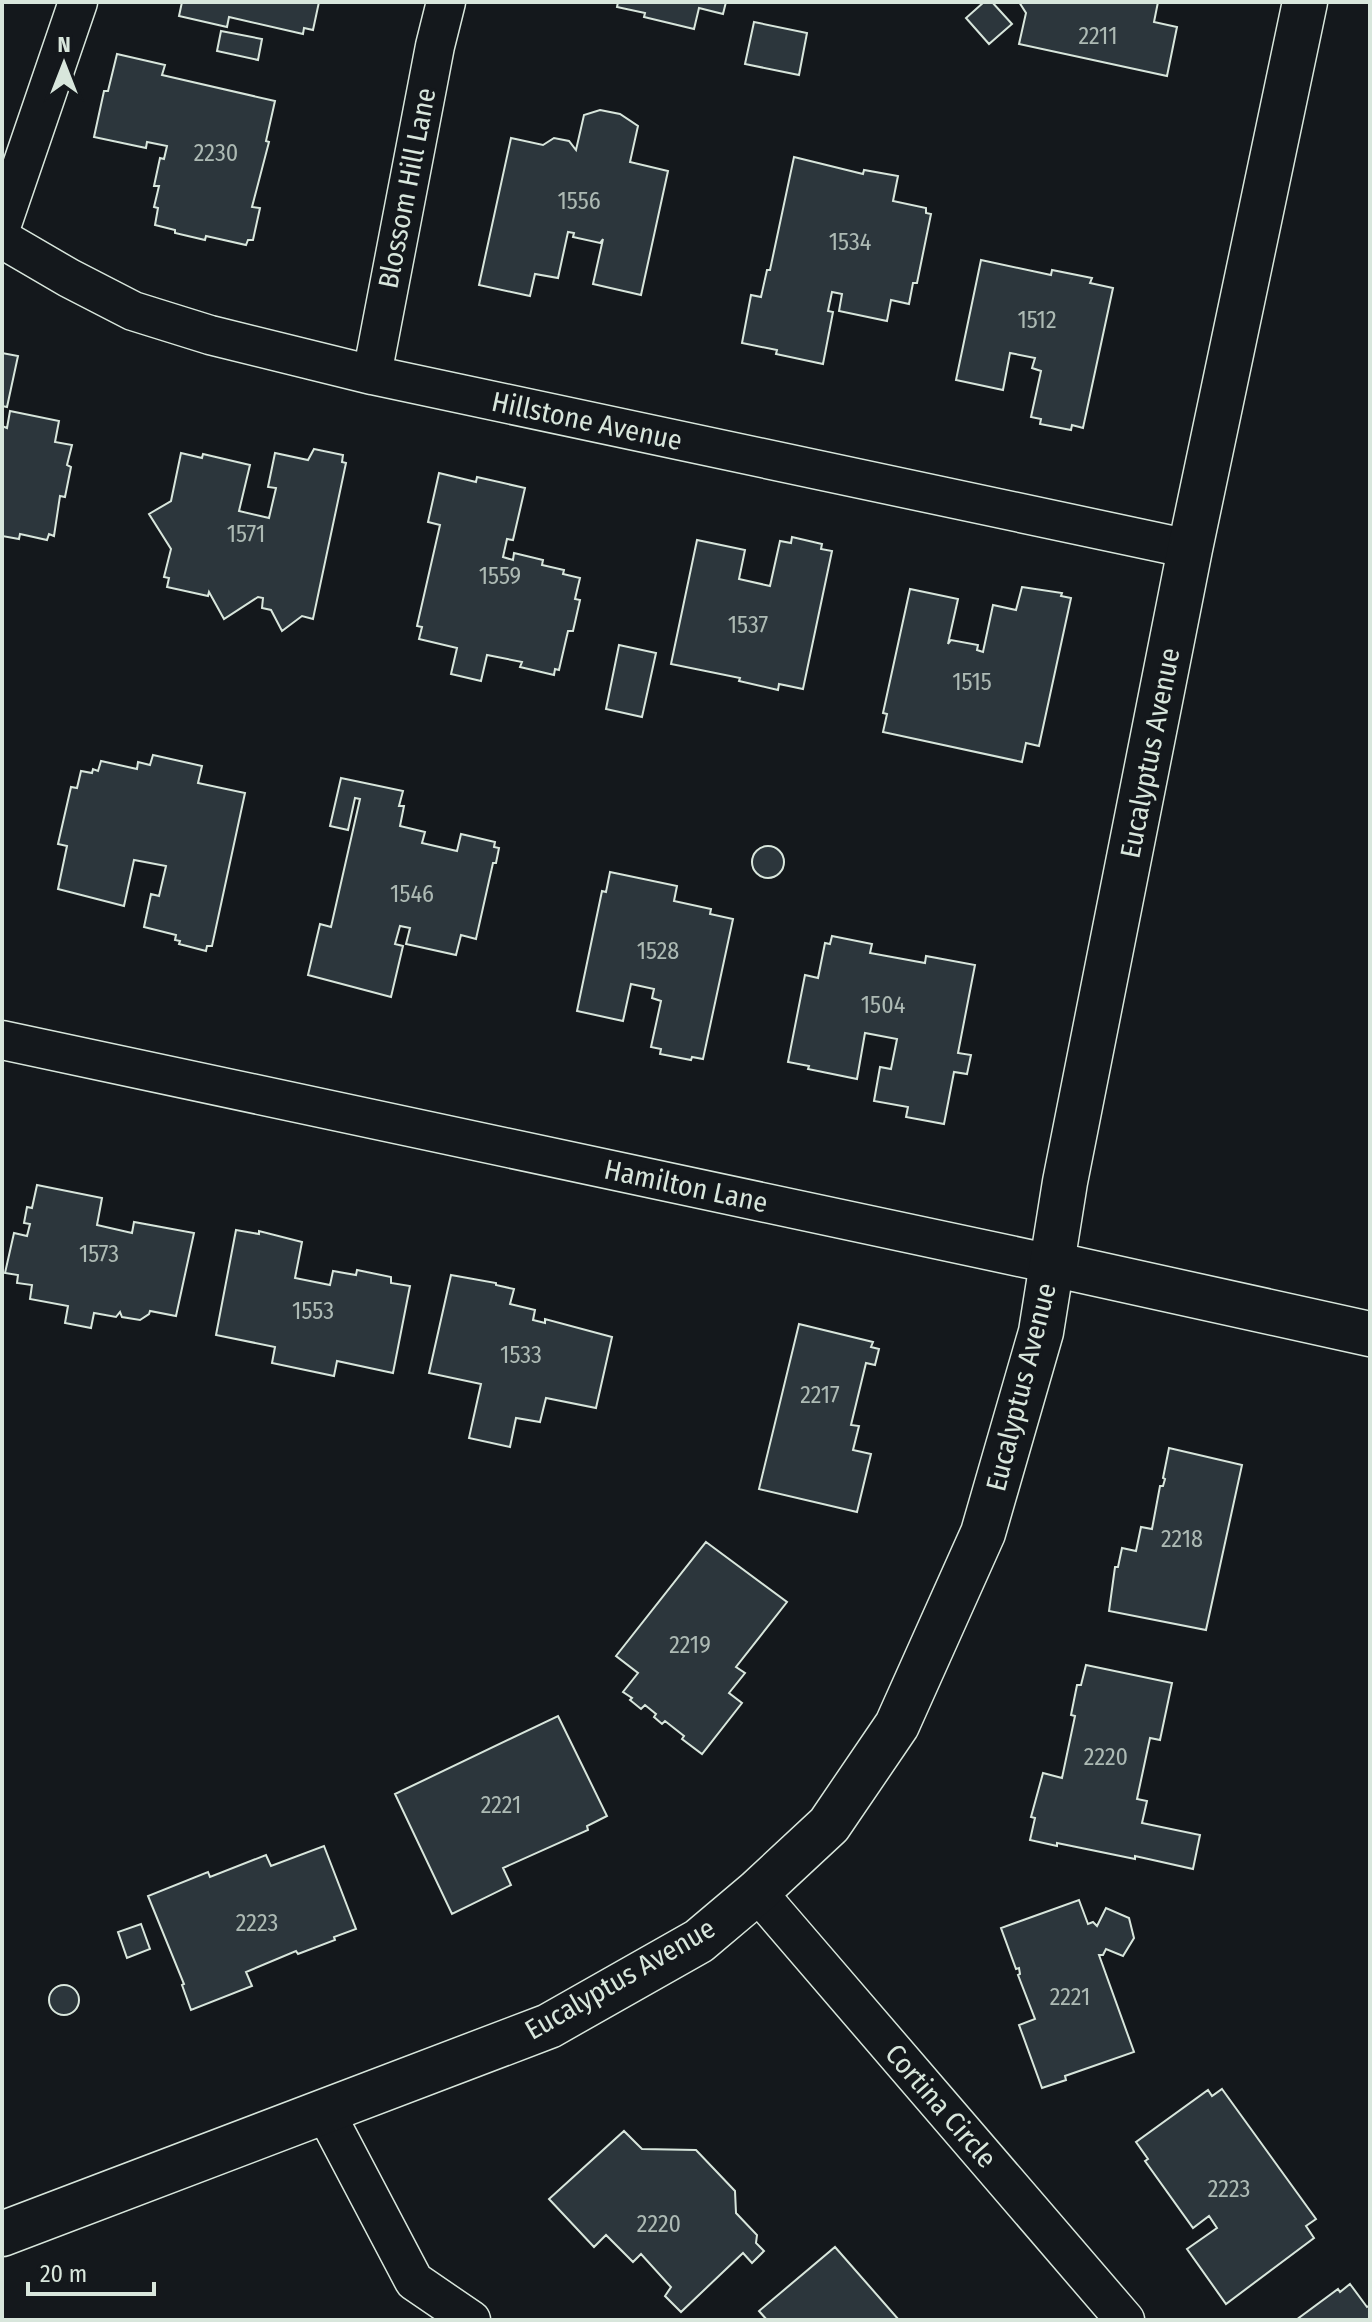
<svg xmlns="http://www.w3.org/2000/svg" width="1372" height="2322" viewBox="0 0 1372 2322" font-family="'Fira Sans Condensed',sans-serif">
  <rect width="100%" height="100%" fill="#14181c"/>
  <path fill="#2c363c" stroke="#d8e6dc" stroke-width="2" d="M182,2H319L313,30L304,28L303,34L229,17L227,27L179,16Z
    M618,2H726L723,14L699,8L694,29L644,17L645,13L617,7Z
    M984,2H992L1012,24L989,44L966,18Z
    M1158,2L1154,22L1177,27L1167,76L1019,44L1026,13L1019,2Z
    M754,22L807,33L799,75L745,64Z
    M221,31L262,39L258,60L217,51Z
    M117,54L165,65L162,75L275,101L266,141L269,142L252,207L260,208L253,240H248L246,245L206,236L205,240L175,233V230L155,225L158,208L154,207L159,186H154L160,158L164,159L167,146L147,142L146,148L94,137L104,91H108Z
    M600,110L620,114L638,126L630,162L668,171L641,295L593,284L603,239L600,243L573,237L574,233L568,232L558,278L535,274L530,296L479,285L511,138L543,145L554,138L569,141L576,150L584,115Z
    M794,157L863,174L864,170L898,176L893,201L926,208V213L931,214L917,283H913L909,304L891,300L887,321L839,311L842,294L832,292L828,311L833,312L823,364L776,354L777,350L742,343L751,295L761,297L767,270H770Z
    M981,260L1051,275L1052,270L1092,278L1090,283L1113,288L1083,428L1072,425L1071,430L1040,424L1041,419L1031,417L1041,371L1032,368L1035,358L1010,353L1003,390L956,380Z
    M2,353L18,356L7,407L2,406Z
    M10,411L59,421L55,442L72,445L67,465L71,467L65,497L60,496L54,536L49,534L47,540L20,534L19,539L2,536V426L7,428Z
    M314,449L343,455L342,462L346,463L313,619L302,616L282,631L271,610L262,608L263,598L258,597L224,619L209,592L208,596L167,587L169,578L164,577L171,549L149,514L171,501L181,453L202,458L203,454L250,465L239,511L269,518L276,488L268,487L275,453L308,460Z
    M439,473L476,482L477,477L525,488L513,540L507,539L503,557L513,560L514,553L543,560L542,565L564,570L563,574L580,578L575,599L580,600L573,631H568L559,670L555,669L554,675L520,667L522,662L487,655L481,681L451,674L457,648L419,639L422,627L417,626L440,525L428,522Z
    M792,537L822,544L821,549L832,551L803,689L779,684L778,690L739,681L740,678L671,664L697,540L745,550L739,579L770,586L780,541L791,543Z
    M1022,587L1062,593L1061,596L1071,598L1039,746L1026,743L1022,762L883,732L887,714L883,713L910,589L958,599L948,644L951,640L978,645L977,650L983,652L993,605L1016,610Z
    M619,645L656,653L642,717L606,709Z
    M153,755L202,766L198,783L245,793L212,946H207L206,951L179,944L180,941L175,940L176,935L144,927L151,894L159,896L166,866L134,860L124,906L58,889L67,846L58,844L71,787L77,788L81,771L92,773L93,769L98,771L101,761L137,769L138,762L150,765Z
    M341,778L403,791L399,806H404L400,826L425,832L422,843L457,851L461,834L495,842L494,847L499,848L496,863H493L476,939L461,935L456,955L406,944L410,928L400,926L395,944L403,946L391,997L308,975L320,924L331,927L360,799L355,798L348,830L330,826Z
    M752 862a16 16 0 1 1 32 0a16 16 0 1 1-32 0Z
    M610,872L677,886L674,901L711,909L710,914L733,919L703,1059L692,1057L691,1060L660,1054L661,1049L651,1047L661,1001L652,998L654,989L631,984L623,1021L577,1011L602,891L606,892Z
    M832,936L872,944L870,953L925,963L926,956L975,965L958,1053L971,1055L967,1074L954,1072L944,1124L906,1117L908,1107L874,1101L880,1067L891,1069L897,1039L865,1033L857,1079L808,1069L809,1066L788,1062L805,975L818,978L825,943L830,944Z
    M37,1185L102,1198L97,1225L132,1233L134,1222L194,1233L176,1316L150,1311L149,1314L140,1320L122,1317L120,1312L116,1317L94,1313L91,1328L65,1323L68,1306L30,1299L32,1285L17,1283L18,1275L5,1273L14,1233L27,1236L30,1224L24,1223L27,1207L32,1208Z
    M236,1230L259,1234V1231L302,1242L295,1278L330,1285L333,1271L356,1275L357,1270L391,1277V1283L410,1286L393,1373L337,1361L334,1376L272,1363L275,1347L216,1335Z
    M451,1275L496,1283V1285L514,1289L510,1304L535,1310L533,1320L545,1323V1319L612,1337L596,1408L546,1398L540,1422L516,1418L510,1447L469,1438L481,1384L429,1373Z
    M799,1324L873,1342L871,1347L879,1349L875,1365L866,1363L851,1425L859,1426L853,1450L871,1454L857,1512L759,1489Z
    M1169,1448L1242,1465L1206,1630L1109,1611L1115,1567H1118L1122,1548L1136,1551L1141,1527L1152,1529L1160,1486H1163L1165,1479L1163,1478Z
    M706,1542L787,1602L736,1667L745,1673L729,1693L742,1703L702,1754L682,1739L684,1736L665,1721L662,1724L654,1717L656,1714L645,1705L641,1709L630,1700L632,1698L623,1692L638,1673L616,1656Z
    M1086,1665L1172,1683L1160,1740L1150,1738L1137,1799L1147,1801L1142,1823L1200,1835L1193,1869L1135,1856V1859L1057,1843V1846L1030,1840L1035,1818L1031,1817L1043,1773L1062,1778L1075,1716L1071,1715L1077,1685H1081Z
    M558,1716L607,1816L587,1826L588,1830L503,1868L511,1885L452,1914L395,1794Z
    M324,1846L356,1929L334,1937L335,1940L298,1954L296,1951L246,1972L252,1986L191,2010L182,1985L184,1984L148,1896L208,1872L210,1877L266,1855L271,1866Z
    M1079,1900L1088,1924L1093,1922L1097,1926L1106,1908L1129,1918L1134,1938L1123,1956L1106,1949L1103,1955H1099L1134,2052L1065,2076L1066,2080L1042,2088L1019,2025L1035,2019L1018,1975L1020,1974L1019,1968L1016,1969L1001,1928Z
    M141,1924L150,1949L127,1958L118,1932Z
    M49 2000a15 15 0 1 1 30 0a15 15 0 1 1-30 0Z
    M1222,2089L1316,2219L1306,2226L1314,2238L1226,2304L1187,2249L1217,2228L1209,2216L1193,2228L1145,2161L1148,2159L1136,2142L1208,2090L1212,2096Z
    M624,2131L642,2149L696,2150L735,2191L736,2213L757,2235L756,2243L764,2251L752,2263L743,2253L681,2312L665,2296L671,2287L641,2254L633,2262L606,2235L594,2247L549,2199Z
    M835,2247L899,2320H767L759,2311Z
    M1350,2284L1367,2307L1370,2305V2320H1296L1338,2289L1340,2292Z"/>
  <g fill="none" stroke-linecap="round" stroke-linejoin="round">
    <g stroke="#d8e6dc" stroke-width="41">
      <path id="street" d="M2,224L78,2
        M2,239L69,278L133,311L210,335L372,375L1190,549
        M372,375L435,46L446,2
        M2,1040L1052,1264
        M757,1892L1125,2320
        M325,2112L414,2281L471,2320"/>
    </g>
    <g stroke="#d8e6dc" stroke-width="47">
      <path id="secondary" d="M1052,1264L1370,1334
        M2,2234L549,2026L699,1941L757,1892L829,1825L897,1725L983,1533L1041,1332L1065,1182L1190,549L1305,2"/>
    </g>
    <use href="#street" stroke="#14181c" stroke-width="38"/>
    <use href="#secondary" stroke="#14181c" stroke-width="44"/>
  </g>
  <g text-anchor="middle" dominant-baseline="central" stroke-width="6" stroke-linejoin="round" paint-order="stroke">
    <g font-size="24" fill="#adbab4">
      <text x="1098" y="36">2211</text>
      <text x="216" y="153">2230</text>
      <text x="579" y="201">1556</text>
      <text x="850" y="242">1534</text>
      <text x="1037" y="320">1512</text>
      <text x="246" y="534">1571</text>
      <text x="500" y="576">1559</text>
      <text x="748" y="625">1537</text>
      <text x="972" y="682">1515</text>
      <text x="412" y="894">1546</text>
      <text x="658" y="951">1528</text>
      <text x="883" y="1005">1504</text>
      <text x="99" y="1254">1573</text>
      <text x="313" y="1311">1553</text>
      <text x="521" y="1355">1533</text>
      <text x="820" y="1395">2217</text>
      <text x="1182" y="1539">2218</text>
      <text x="690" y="1645">2219</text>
      <text x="1106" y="1757">2220</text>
      <text x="501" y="1805">2221</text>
      <text x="257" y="1923">2223</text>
      <text x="1070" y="1997">2221</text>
      <text x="1229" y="2189">2223</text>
      <text x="659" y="2224">2220</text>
    </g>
    <g font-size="28" fill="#d8e6dc" stroke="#14181c">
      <text transform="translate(407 188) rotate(-79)">Blossom Hill Lane</text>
      <text transform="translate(587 421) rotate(12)">Hillstone Avenue</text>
      <text transform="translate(1150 753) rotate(-79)">Eucalyptus Avenue</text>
      <text transform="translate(686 1186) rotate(12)">Hamilton Lane</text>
      <text transform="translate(1021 1387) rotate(-76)">Eucalyptus Avenue</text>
      <text transform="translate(620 1979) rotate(-30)">Eucalyptus Avenue</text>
      <text transform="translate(941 2106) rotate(49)">Cortina Circle</text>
    </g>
  </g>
  <rect width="1372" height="2322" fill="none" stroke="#d8e6dc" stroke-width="8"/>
  <g transform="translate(64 64)" stroke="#14181c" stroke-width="6" paint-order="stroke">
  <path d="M0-6L14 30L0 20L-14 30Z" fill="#d8e6dc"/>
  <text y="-12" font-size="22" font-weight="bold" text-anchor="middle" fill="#d8e6dc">N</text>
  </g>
  <path d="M28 2282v12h126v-12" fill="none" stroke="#d8e6dc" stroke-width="4"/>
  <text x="40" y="2282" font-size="24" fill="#d8e6dc" stroke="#14181c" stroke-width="6" paint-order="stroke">20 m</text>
</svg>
